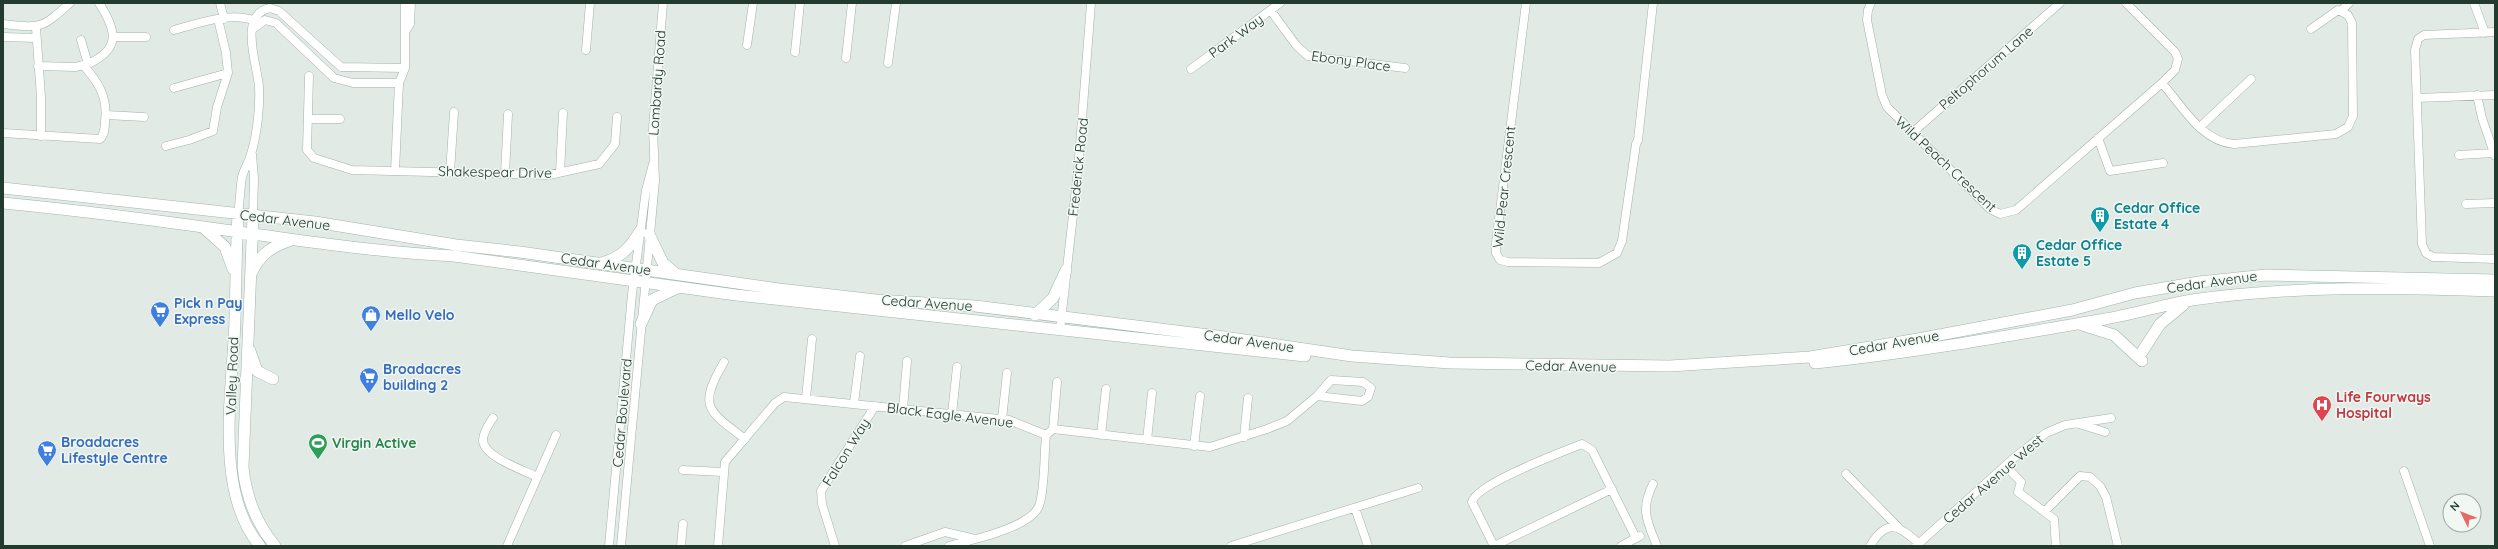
<svg xmlns="http://www.w3.org/2000/svg" width="2498" height="549" viewBox="0 0 2498 549" font-family="Quicksand,sans-serif">
  <rect width="100%" height="100%" fill="#e1eae5"/>
  <g fill="none" stroke-linecap="round" stroke-linejoin="round">
    <g stroke="#a4b2ab" stroke-width="9">
      <path id="street" d="M220,3L224,19
        M1526,3L1496,243V253L1500,260L1508,262L1599,263L1617,253L1622,241L1636,144L1638,140L1653,3
        M1871,3L1868,10L1867,20L1882,95L1887,107L1990,209L2000,214L2016,210L2162,83L2175,70L2178,59L2175,52L2126,3
        M2474,3L2485,33
        M2342,10L2349,3
        M1271,11L1296,45L1308,56L1405,68
        M3,24C42,28 41,29 70,3
        M36,28L41,97V136
        M253,29L265,20L276,23L334,78L353,83H399
        M407,29L410,24L411,3
        M174,30C200,23 233,10 258,22
        M2495,32L2424,35L2418,39L2415,50L2422,244L2426,253L2433,257L2495,259
        M3,37L36,38
        M114,37H146
        M747,45L753,3
        M586,50L590,3
        M795,52L800,3
        M846,58L852,3
        M888,63L896,3
        M88,64C121,49 117,31 99,3
        M38,66L75,67L88,64L81,40
        M1191,69L1280,3
        M309,76L307,150L314,158L352,170L549,175L599,164L615,144L617,117
        M2162,83C2182,106 2202,142 2234,144L2336,134L2348,127L2353,116L2352,23L2348,15L2338,10L2311,29
        M174,88L228,73L226,53L218,19
        M2477,95L2482,118L2495,156
        M2417,98L2495,95
        M106,115L144,117
        M308,119H340
        M2200,127L2251,79
        M3,133L100,139C105,134 105,127 105,121C108,98 99,83 84,66
        M1912,133L2060,3
        M2098,138L2110,171L2163,163
        M166,146L189,140L213,131L217,107L228,73
        M252,154L254,178L253,216
        M2459,155L2493,153
        M395,171L399,83L405,68V3
        M450,172L454,112
        M560,172L563,113
        M505,174L508,114
        M2466,204L2495,203
        M238,214C240,202 240,189 242,177C244,169 249,162 251,154C257,135 260,108 259,87C258,66 237,15 270,8L279,11L341,67L405,68
        M1060,330L1078,171L1091,3
        M724,362C698,407 707,410 745,439
        M806,398L812,339
        M854,403L860,356
        M903,409L907,361
        M952,414L957,367
        M493,418C489,424 483,432 483,440C483,457 524,470 537,477
        M1002,419L1007,373
        M2079,424L2105,432
        M1053,429L1057,382
        M1046,435L1053,429L1210,447L1267,429L1287,421L1317,396L1331,380L1363,382L1371,388L1368,397L1362,401L1317,396
        M1101,435L1106,389
        M1244,437L1248,398
        M1147,440L1152,393
        M1194,446L1200,396
        M2006,466L2021,482L2018,492L2054,519L2056,546
        M683,470L723,472
        M2404,471L2430,546
        M1846,474L1898,527
        M1653,484C1640,510 1647,521 1657,546
        M1355,508L1368,546
        M2045,511L2080,476L2090,477L2100,486L2106,497L2118,546
        M507,546L556,435
        M609,546L632,294L646,190L653,164
        M621,546L655,181L653,128L663,3
        M681,546L683,524
        M718,546L725,462L775,403L784,397L1009,420L1046,435
        M835,546L822,504L821,491L875,406
        M905,546L945,532L971,538
        M949,546C971,540 1030,528 1039,506C1045,490 1044,454 1046,435
        M1231,546L1418,488
        M1494,546L1472,502C1476,484 1562,452 1582,444L1592,450L1636,538
        M1494,546L1612,489
        M1621,546L1640,536
        M1870,546C1887,518 1899,525 1919,544V546
        M1916,546L2015,457L2046,433L2065,425L2111,418"/>
    </g>
    <g stroke="#a1b5aa" stroke-width="12">
      <path id="secondary" d="M3,188L315,222L456,245L520,252L779,289L876,300L975,306L1217,336L1352,356L1450,363L1670,366L1810,357L1918,339L2072,310L2135,293L2199,282L2266,275L2495,280
        M3,203C86,211 170,222 253,234C320,243 386,253 454,256L736,295L1305,356
        M238,214C236,250 236,285 235,320C233,388 213,491 260,546
        M253,216L243,467C246,497 256,523 275,546
        M205,229L225,247L233,269
        M649,234L663,263L676,274
        M601,263C621,258 630,248 640,231
        M251,274C260,254 271,247 291,240
        M1035,315L1053,298L1066,270
        M641,324L652,300L679,287
        M2082,325L2114,335L2142,361
        M250,351L257,371L273,379
        M2142,352L2160,324L2183,305
        M1815,363C1913,353 2008,336 2105,319C2134,314 2163,305 2192,300C2292,286 2395,287 2495,291"/>
    </g>
    <use href="#street" stroke="#fff" stroke-width="8"/>
    <use href="#secondary" stroke="#fff" stroke-width="11"/>
  </g>
  <defs>
    <g id="building-pin" transform="scale(1)"><path d="M0 17L-7.5 6A9.5 9.5 0 1 1 7.5 6Z" fill="#0f9aa8" stroke="#f1f7f3"/><path d="M-4-6H4V6H1V3H-1V6H-4ZM-2.5-4.3h1.7v1.8h-1.7ZM.8-4.3h1.7v1.8H.8ZM-2.5-1h1.7V.8h-1.7ZM.8-1h1.7V.8H.8Z" fill="#fff"/></g>
    <g id="supermarket-pin" transform="scale(1)"><path d="M0 17L-7.5 6A9.5 9.5 0 1 1 7.5 6Z" fill="#3f7fe0" stroke="#f1f7f3"/><path d="M-6-5.5h2.5l.6 2H6L4.5 2H-2.5L-4.4-4H-6ZM-1.5 3.2a1.3 1.3 0 1 0 .1 0ZM3 3.2a1.3 1.3 0 1 0 .1 0Z" fill="#fff"/></g>
    <g id="shop-pin" transform="scale(1)"><path d="M0 17L-7.5 6A9.5 9.5 0 1 1 7.5 6Z" fill="#3f7fe0" stroke="#f1f7f3"/><path d="M-5-2.5h2.3a2.7 3.5 0 0 1 5.4 0H5L5.5 6h-11ZM-1.5-2.5h3a1.5 2.3 0 0 0-3 0Z" fill="#fff"/></g>
    <g id="hospital-pin" transform="scale(1)"><path d="M0 17L-7.5 6A9.5 9.5 0 1 1 7.5 6Z" fill="#e0444e" stroke="#f1f7f3"/><path d="M-5-5h3v3.5h4V-5h3V5h-3V1.5h-4V5h-3Z" fill="#fff"/></g>
    <g id="stadium-pin" transform="scale(1)"><path d="M0 17L-7.5 6A9.5 9.5 0 1 1 7.5 6Z" fill="#2e9e5b" stroke="#f1f7f3"/><path d="M0-5a6.5 5 0 1 0 0 10a6.5 5 0 1 0 0-10ZM-3.5-1.8h7v3.6h-7Z" fill="#fff"/></g>
  </defs>
  <g fill-rule="evenodd">
    <use href="#building-pin" x="2100" y="216"/>
    <use href="#building-pin" x="2022" y="253"/>
    <use href="#supermarket-pin" x="160" y="311"/>
    <use href="#shop-pin" x="371" y="315"/>
    <use href="#supermarket-pin" x="369" y="377"/>
    <use href="#hospital-pin" x="2322" y="405"/>
    <use href="#stadium-pin" x="318" y="443"/>
    <use href="#supermarket-pin" x="47" y="450"/>
  </g>
  <g text-anchor="middle" dominant-baseline="central" stroke-width="3" stroke-linejoin="round" paint-order="stroke">
    <g font-size="14" fill="#233a2f" stroke="#f1f7f3">
      <text transform="translate(1236 36) rotate(-36)">Park Way</text>
      <text transform="translate(1351 61) rotate(8)">Ebony Place</text>
      <text transform="translate(1986 68) rotate(-41)">Peltophorum Lane</text>
      <text transform="translate(657 83) rotate(-86)">Lombardy Road</text>
      <text transform="translate(1946 164) rotate(43)">Wild Peach Crescent</text>
      <text transform="translate(1078 167) rotate(-84)">Frederick Road</text>
      <text transform="translate(495 172) rotate(1)">Shakespear Drive</text>
      <text transform="translate(1504 187) rotate(-84)">Wild Pear Crescent</text>
      <text transform="translate(285 220) rotate(7)">Cedar Avenue</text>
      <text transform="translate(606 264) rotate(8)">Cedar Avenue</text>
      <text transform="translate(2212 282) rotate(-8)">Cedar Avenue</text>
      <text transform="translate(927 303) rotate(4)">Cedar Avenue</text>
      <text transform="translate(1249 341) rotate(8)">Cedar Avenue</text>
      <text transform="translate(1894 343) rotate(-10)">Cedar Avenue</text>
      <text transform="translate(1571 366) rotate(1)">Cedar Avenue</text>
      <text transform="translate(232 376) rotate(-88)">Valley Road</text>
      <text transform="translate(622 413) rotate(-85)">Cedar Boulevard</text>
      <text transform="translate(950 415) rotate(7)">Black Eagle Avenue</text>
      <text transform="translate(846 452) rotate(-58)">Falcon Way</text>
      <text transform="translate(1993 479) rotate(-41)">Cedar Avenue West</text>
    </g>
    <g font-size="14" font-weight="bold" fill="#0d838f" stroke="#f1f7f3" text-anchor="start">
      <text x="2114" y="208">Cedar Office<tspan x="2114" dy="16">Estate 4</tspan></text>
      <text x="2036" y="245">Cedar Office<tspan x="2036" dy="16">Estate 5</tspan></text>
    </g>
    <g font-size="14" font-weight="bold" fill="#366cbe" stroke="#f1f7f3" text-anchor="start">
      <text x="174" y="303">Pick n Pay<tspan x="174" dy="16">Express</tspan></text>
      <text x="385" y="315">Mello Velo</text>
      <text x="383" y="369">Broadacres<tspan x="383" dy="16">building 2</tspan></text>
      <text x="61" y="442">Broadacres<tspan x="61" dy="16">Lifestyle Centre</tspan></text>
    </g>
    <g font-size="14" font-weight="bold" fill="#be3a42" stroke="#f1f7f3" text-anchor="start">
      <text x="2336" y="397">Life Fourways<tspan x="2336" dy="16">Hospital</tspan></text>
    </g>
    <g font-size="14" font-weight="bold" fill="#27864d" stroke="#f1f7f3" text-anchor="start">
      <text x="332" y="443">Virgin Active</text>
    </g>
  </g>
  <rect width="2498" height="549" fill="none" stroke="#233a2f" stroke-width="8"/>
  <g transform="translate(2462 513) rotate(313)"><circle r="19" fill="#f1f7f3" stroke="#9faba5"/>
  <path d="M0-3L7 15L0 10L-7 15Z" fill="#e76a62"/>
  <text y="-6" font-size="11" font-weight="bold" text-anchor="middle" fill="#233a2f">N</text>
  </g>
</svg>
